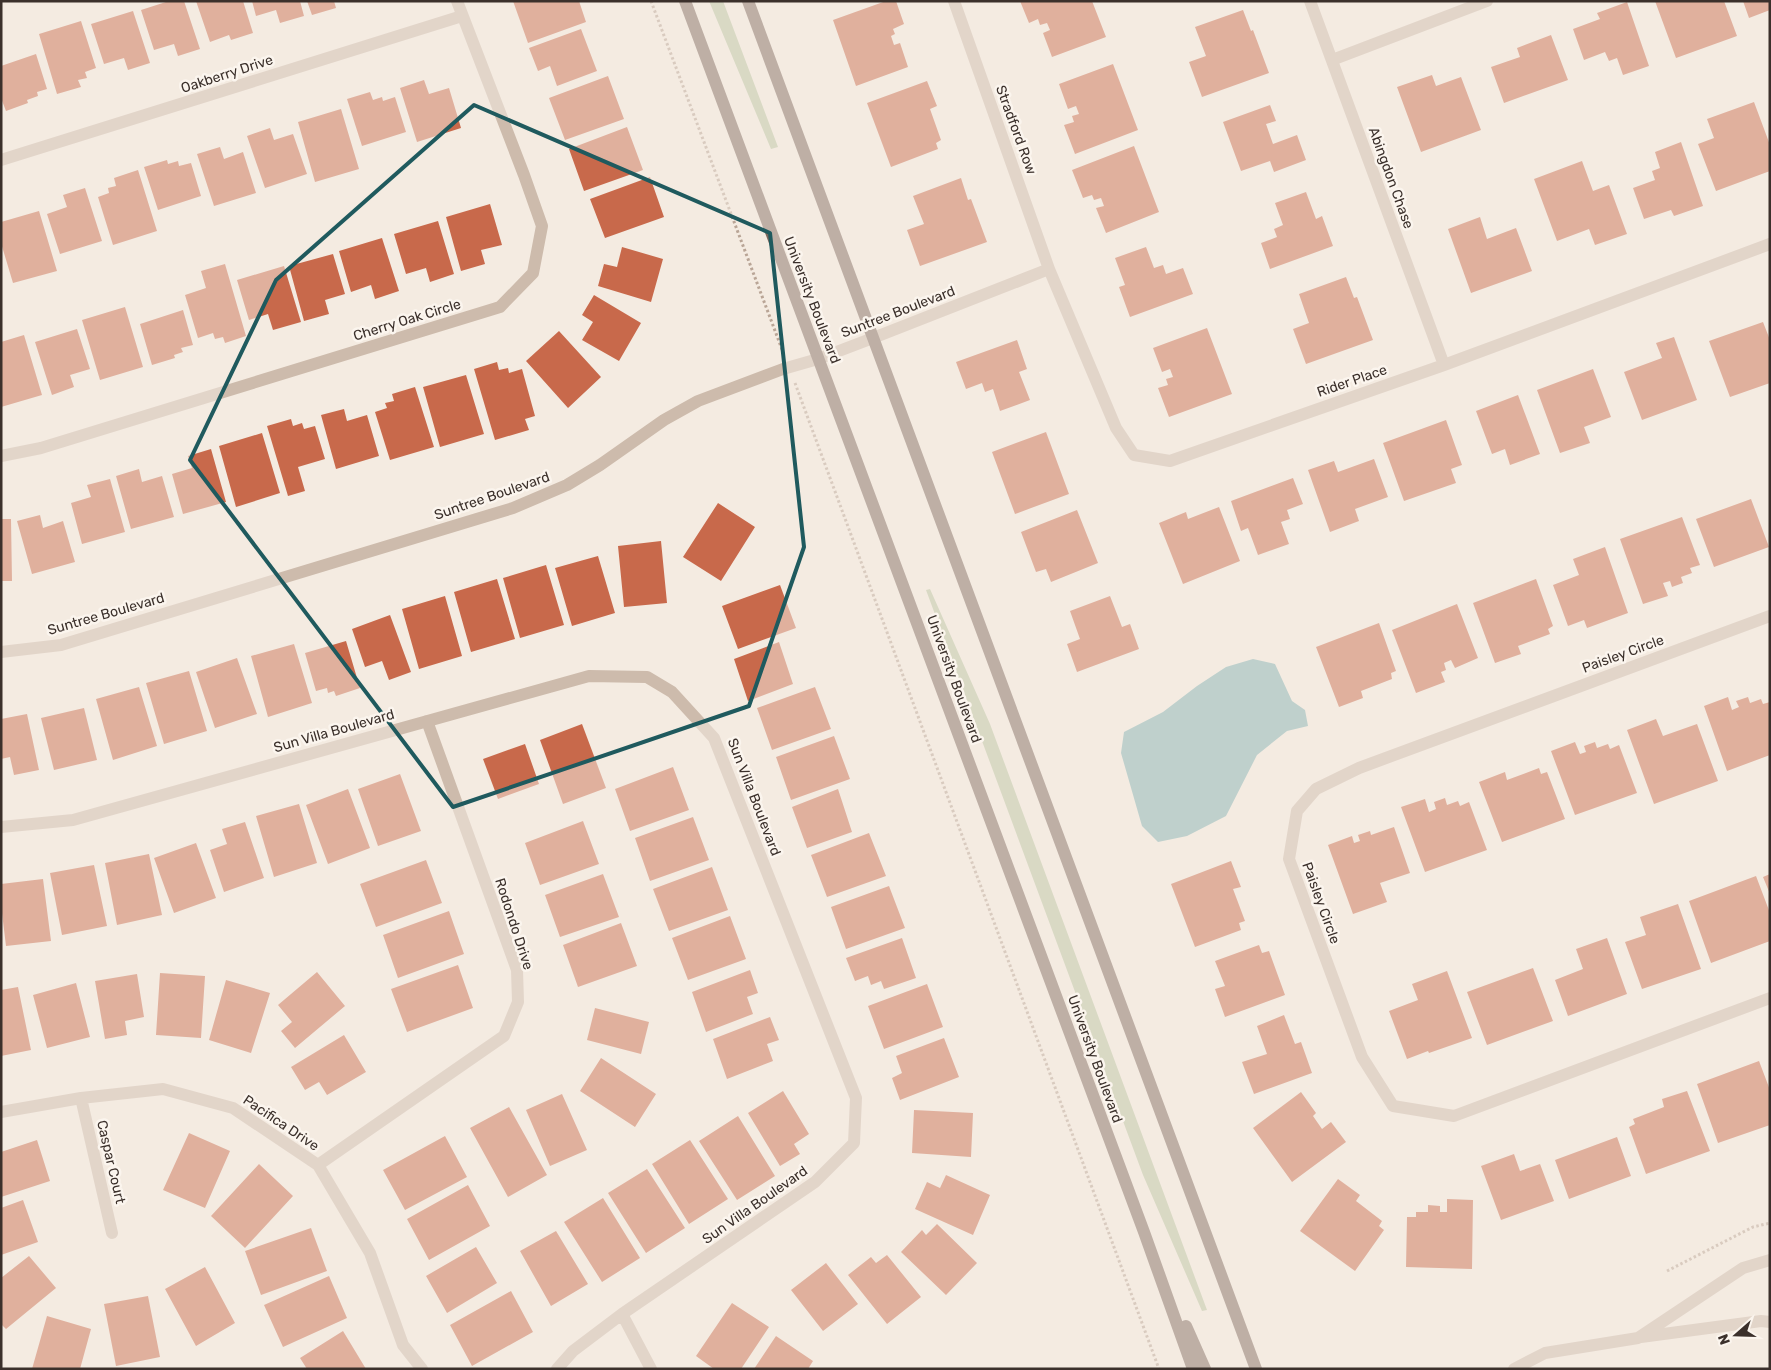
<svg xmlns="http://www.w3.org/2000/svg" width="1771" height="1370" viewBox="0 0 1771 1370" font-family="Rubik,sans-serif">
  <rect width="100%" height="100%" fill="#f4ebe1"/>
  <path fill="#b8c4a0" d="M709,1H723L778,147L771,149Z
    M930,589L990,724L1207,1310L1202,1311L1143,1175L926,590Z"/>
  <path fill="#7fb0b2" d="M1253,659L1275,664L1292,701L1305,710L1308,726L1287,731L1257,755L1226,816L1187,836L1158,842L1142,826L1121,753L1124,732L1163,712L1197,686L1226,667Z"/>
  <path fill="#c8694b" d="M169,1H184L200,49L178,56L174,44L154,50L141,10Z
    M196,1H243L253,33L231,40L229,35L210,42Z
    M252,1H300L304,16L280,23L276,10L256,16Z
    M307,1H334L336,8L312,15Z
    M513,1H579L586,22L528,43Z
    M886,1H896L904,24L893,29L895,34L891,36L894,45L900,43L908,67L856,86L833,20Z
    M1020,1H1092L1106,37L1052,57L1043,33L1050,30L1047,23L1040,25L1038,19L1029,23Z
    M1655,1H1724L1737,36L1676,58Z
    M1743,1H1770V10L1749,18Z
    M1627,2L1649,66L1623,75L1617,58L1609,61L1605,52L1584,60L1573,29L1600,19L1597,13Z
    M1243,10L1251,31L1253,30L1269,73L1202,97L1189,62L1206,56L1195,27Z
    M133,11L150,63L128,70L124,58L104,64L91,24Z
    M81,21L96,68L85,72L87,78L78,80L81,87L57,94L39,34Z
    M581,29L597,71L557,86L550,66L538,71L529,48Z
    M1551,35L1568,80L1504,103L1491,67L1520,57L1517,48Z
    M36,54L47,89L37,92L38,96L27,100L28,103L6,111L1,98V66Z
    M1113,64L1138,130L1075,154L1064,125L1074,122L1072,116L1079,114L1076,106L1068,109L1059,84Z
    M1432,75L1436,86L1461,77L1481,130L1421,152L1397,87Z
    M608,76L624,119L565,140L549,98Z
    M424,80L429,94L449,88L461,128L417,142L400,88Z
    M927,81L937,106L930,109L941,140L936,143L938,149L891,167L867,103Z
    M370,92L373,100L382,97L383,101L395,97L406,132L362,146L347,99Z
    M1754,102L1770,145V171L1716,191L1698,144L1714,138L1707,119Z
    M1270,105L1276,121L1266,124L1273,144L1297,135L1306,160L1274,172L1270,161L1241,171L1223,122Z
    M341,109L359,169L315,182L298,122Z
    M627,127L643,170L584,191L569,149Z
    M270,128L274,140L293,134L307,174L265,188L247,136Z
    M1681,142L1703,206L1674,216L1671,210L1644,219L1633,188L1655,180L1652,171L1660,168L1655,152Z
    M1134,146L1159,212L1106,233L1096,208L1104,206L1101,198L1094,200L1092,195L1083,198L1072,170Z
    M220,147L224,159L243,152L256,193L214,206L197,154Z
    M167,160L168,164L178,161L179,166L191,163L201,196L158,210L144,167Z
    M1582,161L1593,191L1609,185L1627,234L1595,245L1589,229L1557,241L1534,179Z
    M138,170L157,231L113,245L98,197L109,193L108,188L116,186L114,178Z
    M650,177L664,217L605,238L590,199Z
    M961,178L968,200L971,199L987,242L920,266L907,230L924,224L913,196Z
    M85,188L102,241L60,254L47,214L67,207L63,195Z
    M1306,192L1316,219L1322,216L1333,246L1270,269L1261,243L1277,237L1274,229L1283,225L1275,203Z
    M490,204L502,245L481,250L485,264L461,271L446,217Z
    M39,211L57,271L13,283L1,243V222Z
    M1480,217L1487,239L1516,228L1532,271L1471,293L1448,229Z
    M438,221L454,274L430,282L426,268L406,274L394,234Z
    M382,238L399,291L375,299L371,285L351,292L339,251Z
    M622,247L663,259L651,302L598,286L604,264L617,267Z
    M1146,247L1154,268L1163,265L1166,274L1183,268L1193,294L1130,317L1119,287L1125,285L1115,258Z
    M333,254L345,294L325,300L329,314L304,321L289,266Z
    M225,264L246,336L225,343L223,337L215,339L213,333L198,338L185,295L206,288L201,271Z
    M284,266L301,322L273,330L268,314L249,320L237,280Z
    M1346,277L1354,298L1357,297L1373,340L1306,364L1293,329L1309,323L1299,294Z
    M594,295L641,323L619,361L582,340L593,322L582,315Z
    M125,307L143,367L100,380L82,320Z
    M183,310L193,345L181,348L183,352L174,355L175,358L152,365L140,324Z
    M1763,322L1770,340V383L1730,397L1709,341Z
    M1207,328L1232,394L1169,417L1158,388L1168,385L1166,379L1173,377L1170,369L1162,372L1153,348Z
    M77,329L90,369L70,375L74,387L52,395L35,342Z
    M559,331L601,377L568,408L526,361Z
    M24,335L42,395L1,407V342Z
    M1674,337L1697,400L1642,420L1624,372L1662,358L1656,343Z
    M1017,340L1027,369L1019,372L1030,400L1000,411L993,389L985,392L982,383L966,389L956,362Z
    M497,362L499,370L508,368L509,373L522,369L535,416L525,419L529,430L495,440L474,369Z
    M1593,369L1611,417L1584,427L1590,443L1560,453L1537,390Z
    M466,375L484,434L440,447L423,387Z
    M415,387L434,447L390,460L375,412L387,408L385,403L394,401L392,394Z
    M1518,395L1540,454L1510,465L1505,449L1492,454L1476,411Z
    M344,409L347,421L367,415L379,456L336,469L321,415Z
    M291,419L293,426L302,423L304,429L315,426L325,459L298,467L305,491L288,496L267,426Z
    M1446,420L1462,465L1451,469L1456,483L1404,501L1383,443Z
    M1046,432L1069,494L1015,514L992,452Z
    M262,433L280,493L236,507L219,446Z
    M211,449L226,502L183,514L172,474L192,468L188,456Z
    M1374,459L1388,497L1355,509L1359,521L1330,532L1308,470L1334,461L1338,472Z
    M139,469L142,482L162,476L174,517L131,529L116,476Z
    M1293,478L1303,504L1287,510L1290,519L1281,522L1289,544L1258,555L1248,528L1241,531L1231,501Z
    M110,479L125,532L82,544L71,503L91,497L87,485Z
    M1751,499L1769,547L1714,567L1696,519Z
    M718,503L755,527L721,581L683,557Z
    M1219,507L1240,561L1183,584L1159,523L1186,512L1188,519Z
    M1077,510L1098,563L1051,582L1046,569L1036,572L1021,532Z
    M40,515L43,528L63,521L75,562L32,574L17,521Z
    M1682,517L1700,565L1690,568L1692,573L1681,577L1683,583L1672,587L1670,581L1663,583L1668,596L1643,604L1620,539Z
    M1,519H11L12,581H1Z
    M661,541L667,603L624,607L618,546Z
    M1605,547L1628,613L1587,628L1584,620L1568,626L1553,585L1579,575L1573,559Z
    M598,556L615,613L572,626L555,568Z
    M546,565L564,625L520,638L503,578Z
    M497,579L515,639L471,652L454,592Z
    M1536,579L1553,626L1548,629L1550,634L1518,646L1521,654L1495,663L1473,603Z
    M780,585L796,628L738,649L722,606Z
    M445,596L462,656L419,669L402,609Z
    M1110,596L1122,627L1130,624L1139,649L1077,672L1067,644L1080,639L1070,611Z
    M1457,604L1478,658L1455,668L1451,660L1444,663L1446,670L1441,672L1445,682L1416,693L1392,630Z
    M390,615L411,672L389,680L382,661L365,667L352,629Z
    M1379,623L1396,671L1391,673L1392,679L1361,691L1363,698L1339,707L1316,647Z
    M346,641L360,688L336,696L334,691L328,693L327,688L316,691L305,653Z
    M779,642L793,684L748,701L734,659Z
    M294,644L312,703L268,717L251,656Z
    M237,658L257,714L215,728L196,672Z
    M189,671L207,731L164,744L146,683Z
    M139,687L157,746L113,760L96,699Z
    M815,687L831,729L772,750L757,708Z
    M1728,697L1732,710L1739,707L1736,701L1748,697L1750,703L1761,699L1763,704L1770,702V755L1727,771L1704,706Z
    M84,708L97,760L54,770L41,718Z
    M27,714L39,770L14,775L10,757L1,759V719Z
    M1656,719L1663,736L1697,724L1718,781L1654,804L1627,730Z
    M582,724L606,788L563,804L540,740Z
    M834,736L850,779L791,800L776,757Z
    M1575,742L1580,754L1586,752L1584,746L1595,742L1597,748L1608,744L1610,749L1619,745L1637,793L1575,815L1551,751Z
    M525,744L539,784L498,799L483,759Z
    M673,767L689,810L630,831L615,789Z
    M1539,768L1541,774L1547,772L1565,819L1502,842L1479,782L1505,772L1507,780Z
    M400,774L421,831L378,846L358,789Z
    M348,789L370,848L328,864L306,805Z
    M838,789L852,832L807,848L792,807Z
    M1445,798L1447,805L1458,801L1460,806L1469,802L1487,850L1425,872L1401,807L1425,799L1429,812L1436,809L1434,802Z
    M299,804L317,863L274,877L256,816Z
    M693,817L709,860L650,881L635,838Z
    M583,821L599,864L540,885L525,843Z
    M245,822L264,878L224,892L210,850L227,844L222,829Z
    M1394,827L1410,873L1380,883L1387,902L1353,914L1328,845L1352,836L1354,843L1360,841L1358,835L1370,831L1371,835Z
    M869,833L886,876L827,897L811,855Z
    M196,843L216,898L174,913L154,858Z
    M149,854L162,915L117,925L105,863Z
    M426,860L442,903L376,927L360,884Z
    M1231,861L1241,887L1233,889L1245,921L1239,923L1241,930L1195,947L1171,884Z
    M94,865L107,926L62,935L50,873Z
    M712,867L728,910L669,931L653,889Z
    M603,874L619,917L560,937L545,895Z
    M1770,874V894L1763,877Z
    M1756,876L1770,913V941L1711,963L1689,901Z
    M43,879L51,941L6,946L1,905V884Z
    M889,886L905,928L846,949L831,907Z
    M1678,904L1701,969L1642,989L1625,942L1646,935L1640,917Z
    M449,911L464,954L398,978L383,935Z
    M730,916L746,959L688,980L672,938Z
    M621,923L637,966L578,987L563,945Z
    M902,938L916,978L884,989L881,981L871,985L868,976L855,981L846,958Z
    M1607,938L1627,994L1568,1016L1555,980L1583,969L1576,949Z
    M1259,945L1262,953L1269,951L1285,995L1225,1017L1215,989L1225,986L1215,961Z
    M458,965L473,1008L407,1032L391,989Z
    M1533,968L1553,1021L1487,1045L1467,992Z
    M750,970L758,993L747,997L753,1014L706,1032L692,992Z
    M1447,971L1472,1038L1429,1053L1428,1051L1407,1059L1389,1011L1418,1000L1412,984Z
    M317,972L345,1006L295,1048L281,1031L292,1022L278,1005Z
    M160,973L205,976L201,1038L156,1035Z
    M137,974L144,1017L125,1021L127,1035L105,1039L95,981Z
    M226,980L270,993L251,1053L209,1040Z
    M76,983L90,1037L47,1048L33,995Z
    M927,984L943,1027L884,1049L868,1006Z
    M18,987L31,1050L1,1056V990Z
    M595,1008L649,1022L641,1054L587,1040Z
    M1284,1015L1295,1044L1301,1042L1312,1073L1254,1094L1242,1062L1267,1054L1257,1026Z
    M770,1017L779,1040L767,1044L773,1061L727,1079L713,1039Z
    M344,1035L366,1072L327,1095L319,1082L305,1090L291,1067Z
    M944,1038L959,1077L900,1100L892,1078L902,1073L896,1056Z
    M601,1058L656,1094L635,1127L580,1091Z
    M1759,1061L1770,1090V1125L1718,1143L1697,1084Z
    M783,1091L809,1134L794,1144L800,1154L780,1166L748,1113Z
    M1687,1091L1710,1151L1646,1174L1629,1127L1635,1124L1633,1119L1664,1107L1662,1099Z
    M1301,1092L1316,1113L1313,1116L1322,1129L1331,1122L1346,1142L1292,1182L1253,1128Z
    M562,1094L587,1150L550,1166L526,1110Z
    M509,1107L547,1175L508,1197L470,1128Z
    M914,1110L973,1113L971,1157L912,1153Z
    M738,1116L775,1176L737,1200L699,1141Z
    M189,1133L230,1151L205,1208L163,1190Z
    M445,1136L467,1177L405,1210L383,1170Z
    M1617,1137L1631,1176L1569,1199L1555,1160Z
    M37,1140L50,1181L1,1197V1152Z
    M690,1140L728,1199L689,1224L652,1164Z
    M1514,1154L1520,1171L1540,1164L1554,1201L1501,1220L1481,1166Z
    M259,1164L293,1196L245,1248L211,1216Z
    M647,1169L685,1228L646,1253L608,1193Z
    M946,1175L990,1195L973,1235L915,1209L927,1182L940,1188Z
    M1338,1179L1360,1195L1356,1201L1382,1221L1379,1226L1384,1230L1355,1271L1300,1231Z
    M468,1185L490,1226L429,1260L407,1219Z
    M603,1198L640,1258L602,1282L564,1222Z
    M1447,1199L1473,1200L1472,1269L1406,1267L1407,1217H1416V1212H1428V1205L1440,1206V1212H1447Z
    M23,1200L38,1242L1,1255V1208Z
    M937,1224L977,1263L946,1295L901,1252L922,1230L926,1235Z
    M311,1228L327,1271L261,1295L245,1251Z
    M556,1231L588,1284L551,1306L520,1251Z
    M476,1247L497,1283L447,1313L426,1276Z
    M887,1255L921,1297L887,1324L848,1275L871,1257L876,1263Z
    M29,1256L56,1288L6,1329L1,1324V1278Z
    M826,1263L858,1304L823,1331L791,1290Z
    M205,1267L235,1323L196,1346L165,1289Z
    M329,1276L347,1318L283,1347L264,1305Z
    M511,1291L533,1332L472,1366L450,1325Z
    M148,1296L160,1357L116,1366L104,1304Z
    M732,1303L769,1327L741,1369H714L696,1356Z
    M47,1316L91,1329L80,1369H32Z
    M343,1331L366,1369H307L300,1358Z
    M776,1336L813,1361L808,1369H754Z"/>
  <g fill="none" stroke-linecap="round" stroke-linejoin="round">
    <path stroke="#b9a596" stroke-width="3" stroke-dasharray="2.5 2.5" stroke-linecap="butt" d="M651,1L783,352
      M795,383L1159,1369
      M1667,1271L1753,1227L1770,1223"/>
    <path stroke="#cdbbac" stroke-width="12" d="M1641,1337L1761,1321L1770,1322
      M1514,1369L1545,1353L1638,1338L1743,1268L1770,1260"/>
    <path stroke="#cdbbac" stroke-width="12" d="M954,1L1049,269L1116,428L1134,455L1170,461L1444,365L1770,244
      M1310,1L1444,365
      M1332,60L1487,1
      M1,160L462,16
      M873,338L1049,269
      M1,456L41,448L500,307L533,273L542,226L524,175L457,1
      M1770,616L1359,768L1316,789L1297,811L1289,859L1362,1057L1393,1106L1454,1116L1770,998
      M1,827L73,820L589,676L647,677L672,692L714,738L856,1098L854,1143L815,1182L622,1314L573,1351L557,1369
      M81,1098L112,1233
      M1,1112L81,1098L163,1089L233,1108L318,1165L370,1253L403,1345L422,1369
      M318,1165L504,1036L518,1002L517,970L427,721
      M622,1314L651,1369"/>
    <path stroke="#cdbbac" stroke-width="12" d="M1,652L61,645L513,508L567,485L600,465L664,420L698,401L783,369L818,359L873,338"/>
    <path stroke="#7d675c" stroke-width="12" d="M685,1L1144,1232L1193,1369
      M748,1L1256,1369
      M1186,1326L1205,1369"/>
  </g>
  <path d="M0 0H1771V1370H0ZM474,105L770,233L804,547L749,706L453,807L190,460L276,280Z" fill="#f4ebe1" fill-opacity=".55" fill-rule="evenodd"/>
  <path fill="none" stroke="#1f5a5e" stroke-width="4" stroke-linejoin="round" d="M474,105L770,233L804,547L749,706L453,807L190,460L276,280Z"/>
  <g text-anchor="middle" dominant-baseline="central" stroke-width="5" stroke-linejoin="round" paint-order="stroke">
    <g font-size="14" fill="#3b302b" stroke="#fbf5ee">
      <text transform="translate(227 74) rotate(-18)">Oakberry Drive</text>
      <text transform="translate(1016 130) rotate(70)">Stradford Row</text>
      <text transform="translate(1391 178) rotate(70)">Abingdon Chase</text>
      <text transform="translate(812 300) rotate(69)">University Boulevard</text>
      <text transform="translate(898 312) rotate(-21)">Suntree Boulevard</text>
      <text transform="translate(407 320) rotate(-17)">Cherry Oak Circle</text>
      <text transform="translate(1352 381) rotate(-19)">Rider Place</text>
      <text transform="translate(492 496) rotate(-19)">Suntree Boulevard</text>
      <text transform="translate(106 614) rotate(-16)">Suntree Boulevard</text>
      <text transform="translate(1623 654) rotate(-20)">Paisley Circle</text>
      <text transform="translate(954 679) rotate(70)">University Boulevard</text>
      <text transform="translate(334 731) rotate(-16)">Sun Villa Boulevard</text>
      <text transform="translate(754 797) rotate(69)">Sun Villa Boulevard</text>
      <text transform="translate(1321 903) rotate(70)">Paisley Circle</text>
      <text transform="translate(514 924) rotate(72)">Rodondo Drive</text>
      <text transform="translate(1095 1059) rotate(70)">University Boulevard</text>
      <text transform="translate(281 1123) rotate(34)">Pacifica Drive</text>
      <text transform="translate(111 1162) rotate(77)">Caspar Court</text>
      <text transform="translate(755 1205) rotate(-35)">Sun Villa Boulevard</text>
    </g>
  </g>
  <rect width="1771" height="1370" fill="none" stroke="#3b302b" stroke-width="5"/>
  <g transform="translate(1736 1335) rotate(250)" stroke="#fbf5ee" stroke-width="4" paint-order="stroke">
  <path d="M0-4L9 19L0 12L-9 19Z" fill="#3b302b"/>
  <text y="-8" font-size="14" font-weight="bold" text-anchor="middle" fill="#3b302b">N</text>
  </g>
</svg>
